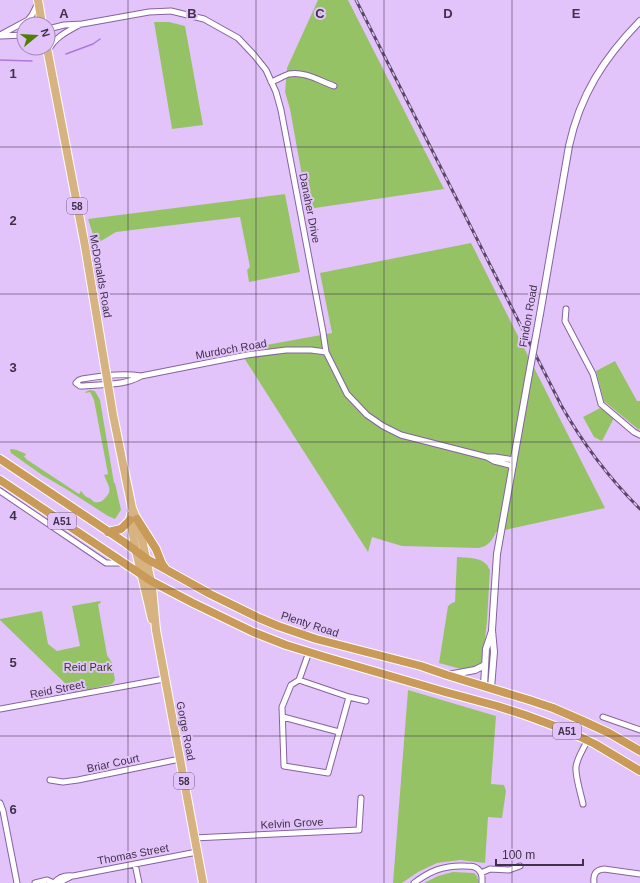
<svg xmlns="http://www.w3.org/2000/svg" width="640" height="883" viewBox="0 0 640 883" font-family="Helvetica,sans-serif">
  <rect width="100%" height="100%" fill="#e3c4fa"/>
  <path fill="#96c266" d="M318,0H348L444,189L308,209L290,109L285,92L287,68Z
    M154,22H169L185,26L203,125L172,129Z
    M285,194L300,272L249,282L247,270L250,267L240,217L116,232L96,244L88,219Z
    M471,243L605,508L496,532C492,541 488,546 479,548L402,546L372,537L368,552L239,350L332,333L320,273Z
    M615,361L637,401H640V428L639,430L604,401L596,371Z
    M90,390L95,391L100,400L114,483H115L121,510L115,519L108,516L66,489L42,475L11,453L10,450L11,449L17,450L26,454L24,457L26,458V459L79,494L81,491L85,496L91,499L94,502C99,503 102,502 105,498C114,490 107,484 104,475L108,474L94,400L90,392L86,393L85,392Z
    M600,408L614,418L602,441L594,437L583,417Z
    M457,557C466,558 480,557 486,564C488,565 488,568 490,570L487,621L483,657L481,663L477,667L471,669H461L439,663L448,606L452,603L455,602Z
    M100,601L101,603L98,604L107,655L112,663L115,680L112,684L73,693L72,690L0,620V619L42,611L48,644L57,651L80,646L72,606Z
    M408,690L496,716L491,784L504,785L506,791L502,818L488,817L485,863L460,860L437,863L418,872L402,883H393Z
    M453,872L474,873L477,876L479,883H424L438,876Z"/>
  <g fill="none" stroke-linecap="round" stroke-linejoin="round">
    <path stroke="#b077d7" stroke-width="1.5" d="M66,54L93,44L100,39
      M0,60L32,61"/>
    <g stroke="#8662a0" stroke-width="7">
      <path id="minor" d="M48,29L64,25L82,24L149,12L171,11L204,19L238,38L254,55L266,70L276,92L281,110L323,332L326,352L347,394L367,415L383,426L401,435L487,457H495L514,460
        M0,35L28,20L32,15L38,3
        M1,36L24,35
        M48,51C54,38 66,32 79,25
        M271,82C277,80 283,76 289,74C304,71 320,81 334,86
        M566,309L565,321L593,374L601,404L634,432L640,435
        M141,376C124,386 103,384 84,386H80L76,383L79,380L82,379C99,376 125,373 141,376L247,355L286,350H311L326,352
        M487,457L494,461L513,466
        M0,491L106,563H122
        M299,680L349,697L328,773L284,766L282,707L291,685L299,680L309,652
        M349,697L366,701
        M0,709L164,679
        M283,717L339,732
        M603,717L640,730
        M50,780L63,782L78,780L180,759
        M0,803L3,811L17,883
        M583,804C581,794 575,776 576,767C577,758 584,748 587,741
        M194,838L359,830L361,798
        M135,864L139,883
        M481,873L482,877V883
        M35,883L47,880L54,883C59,877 65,875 73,876L197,852
        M60,883L64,880L70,877
        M414,883C430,871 444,865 465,866C472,866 477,866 481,873L490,869L509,870L520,866
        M594,883C593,875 595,870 604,869L640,874"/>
    </g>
    <g stroke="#8662a0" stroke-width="8">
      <path id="tertiary" d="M540,314L569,146C580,95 604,58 640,21
        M448,675L475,670L485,665
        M484,686L486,649L492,631
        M491,688L494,652L492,630L497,554L529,374"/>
    </g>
    <g stroke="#fff" stroke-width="10">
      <path id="primary" d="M38,0L42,24
        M47,48L85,246L113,415L132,508L139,525L152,587L156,630L203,883
        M131,515L130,520L136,551L152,619"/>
    </g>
    <g stroke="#fff" stroke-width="10">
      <path id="trunk" d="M0,459L124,542L147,559L210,594L259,618L278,626L316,639L421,666L447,675L529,700L553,708L583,721L609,733L640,751
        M0,480L151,581L193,603L253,632L286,645L325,657L445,692L497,706L525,715L552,725L574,734L595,744L640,771
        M137,519L156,549L162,564L165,568
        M108,532L121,529L130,520"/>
    </g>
    <use href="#minor" stroke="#fff" stroke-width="5"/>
    <use href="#tertiary" stroke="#fff" stroke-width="6"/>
    <use href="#primary" stroke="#d7b382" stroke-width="8"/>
    <use href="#trunk" stroke="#ca9a58" stroke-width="8"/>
    <g stroke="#5a4766" stroke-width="3">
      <path id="rail" d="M356,0L561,405C583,444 609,478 640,509"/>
    </g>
    <use href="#rail" stroke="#e3c4fa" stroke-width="1.5" stroke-dasharray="4.5" stroke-linecap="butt"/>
    <g stroke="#8662a0" stroke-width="8" stroke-linecap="butt">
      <path id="tertiary-bridge" d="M529,374L540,314"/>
    </g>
    <use href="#tertiary-bridge" stroke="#fff" stroke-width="6"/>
  </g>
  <path fill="none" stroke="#40304b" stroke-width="1" stroke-opacity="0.55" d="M128,0V883M256,0V883M384,0V883M512,0V883M0,147H640M0,294H640M0,442H640M0,589H640M0,736H640"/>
  <g text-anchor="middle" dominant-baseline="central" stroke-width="4" stroke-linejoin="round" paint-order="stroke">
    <g fill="#e3c4fa" stroke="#715c80" stroke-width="1">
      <rect x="67" y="198" width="20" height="16" rx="3"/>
      <rect x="48" y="513" width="28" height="16" rx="3"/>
      <rect x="553" y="723" width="28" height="16" rx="3"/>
      <rect x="174" y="773" width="20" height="16" rx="3"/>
    </g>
    <g font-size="10" font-weight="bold" fill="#40304b">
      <text x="77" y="206">58</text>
      <text x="62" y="521">A51</text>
      <text x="567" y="731">A51</text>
      <text x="184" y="781">58</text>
    </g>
    <g font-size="11" fill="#40304b" stroke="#e3c4fa">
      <text transform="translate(310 208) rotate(79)">Danaher Drive</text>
      <text transform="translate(101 276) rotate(80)">McDonalds Road</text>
      <text transform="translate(528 316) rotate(-80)">Findon Road</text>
      <text transform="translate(231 349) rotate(-10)">Murdoch Road</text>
      <text transform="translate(310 624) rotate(18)">Plenty Road</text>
      <text transform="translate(57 689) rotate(-11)">Reid Street</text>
      <text transform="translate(186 731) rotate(79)">Gorge Road</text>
      <text transform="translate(113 763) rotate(-12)">Briar Court</text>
      <text transform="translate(292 823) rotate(-3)">Kelvin Grove</text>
      <text transform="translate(133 854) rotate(-11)">Thomas Street</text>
    </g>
    <g font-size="11" fill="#2c3f14" stroke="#e3c4fa">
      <text x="88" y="667">Reid Park</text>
    </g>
  </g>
  <g font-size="13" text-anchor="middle" font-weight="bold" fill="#40304b" stroke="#e3c4fa" stroke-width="4" stroke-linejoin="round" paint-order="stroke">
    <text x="64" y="18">A</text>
    <text x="192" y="18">B</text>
    <text x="320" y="18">C</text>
    <text x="448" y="18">D</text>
    <text x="576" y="18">E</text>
    <text x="13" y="78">1</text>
    <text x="13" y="225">2</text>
    <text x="13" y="372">3</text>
    <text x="13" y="520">4</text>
    <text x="13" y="667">5</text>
    <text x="13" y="814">6</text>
  </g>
  <g transform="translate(36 36) rotate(72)"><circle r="19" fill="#e3c4fa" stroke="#a289b4"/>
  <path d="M0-3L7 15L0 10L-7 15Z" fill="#517e04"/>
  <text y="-6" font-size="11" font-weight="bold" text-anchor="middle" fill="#40304b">N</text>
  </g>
  <path d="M496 859v6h87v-6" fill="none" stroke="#40304b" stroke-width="2"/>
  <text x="502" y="859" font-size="12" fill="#40304b" stroke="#e3c4fa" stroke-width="3" paint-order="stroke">100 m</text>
</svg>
